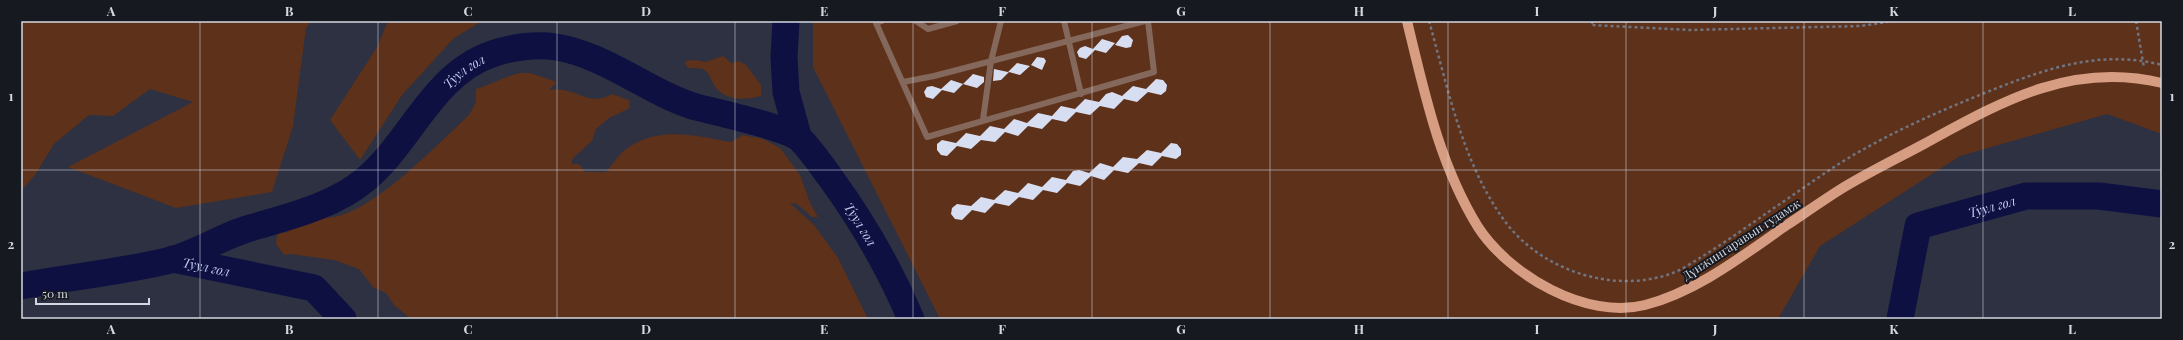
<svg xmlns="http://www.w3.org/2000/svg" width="2183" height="340" viewBox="0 0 2183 340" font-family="'Playfair Display',serif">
  <rect width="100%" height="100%" fill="#2d3141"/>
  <path fill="#5e311a" d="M21,21H311L306,28L293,126L272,192L176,208L68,167L193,102L150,89L113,116L89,115L54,144L35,175L21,191Z
    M388,21H482L454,38L402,95L360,160L330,120L377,47Z
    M813,21H2162V134L2107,114L1960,156L1820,246L1778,319H940L813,67Z
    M723,56L731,63L739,61L746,65L761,85V96C747,100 728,101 717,89C712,84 711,77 707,72C702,66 693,70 687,67L685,61L696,60L705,62Z
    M521,73H530L557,82L549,90C553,90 558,89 562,90C581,92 592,106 612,94L629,100L630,108L609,118L596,129L592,141L573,158L571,164H579L585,172H606C613,164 619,153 629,147C660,126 696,136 731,142L743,135L763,139L780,148L800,175L811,205L818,217H812L797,204L790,203L814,225L838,258L868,319H411L394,305L386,293L373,287L359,269L334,260L291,254L284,255L276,244L277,236L280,231L287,233C290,225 294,222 301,218L306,220L310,214C319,215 325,219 334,217C375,210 438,144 469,115L476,102V89C492,84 505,76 521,73Z"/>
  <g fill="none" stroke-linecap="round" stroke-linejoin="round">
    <g stroke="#0e1042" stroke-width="27">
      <path d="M786,21L784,57L786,92L798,136"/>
      <path id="s1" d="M173,259L314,288L343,319"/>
      <path id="s2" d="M21,286C71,277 122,272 171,260C197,253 221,237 247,229C287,217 333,207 366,179C411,141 433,74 492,54C511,47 536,44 556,47C606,55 649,93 696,107C716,112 788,128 800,139C811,150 821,165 830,177C862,221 890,269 911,319"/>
      <path id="s3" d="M1900,319L1918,226L2026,196H2099L2162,204"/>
    </g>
  </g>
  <path fill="#d8def2" d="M1128,35L1133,40L1131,47L1126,48L1115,45L1122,36Z
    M1102,39L1115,43L1106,53L1095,50L1086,59L1079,57L1077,52L1080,48L1085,46L1093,49Z
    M1037,57L1044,58L1046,61L1042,70L1031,65Z
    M1017,63L1030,66L1020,75L1009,72L1001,80L993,81L994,69L1008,72Z
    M973,74L984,77V82L977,88L963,84Z
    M1156,79L1163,80L1167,85L1166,91L1161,95L1148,92L1137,102L1124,99L1114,109L1100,106L1090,115L1076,112L1066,122L1052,119L1042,129L1028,126L1018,136L1005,132L995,142L981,140L971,149L957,146L947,156L941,155L937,150V144L942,140L956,143L966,133L980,136L990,126L1004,129L1014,119L1027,123L1038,113L1052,116L1061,106L1075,109L1085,99L1099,102L1106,94L1112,92L1122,96L1133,86L1146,89Z
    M951,80L963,84L954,93L942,90L933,99L926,97L924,92L927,87L932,86L941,89Z
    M1171,143L1177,144L1181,149V155L1176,159L1162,156L1152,166L1139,163L1128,173L1114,170L1104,180L1091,176L1080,186L1067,183L1057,193L1043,190L1033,200L1019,197L1009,206L995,203L985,213L972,210L962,220L955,219L951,214L952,208L957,204L971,206L981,197L994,200L1005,190L1018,193L1028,183L1042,187L1052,177L1066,180L1073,171L1079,170L1089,173L1100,163L1113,167L1123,157L1137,159L1147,150L1161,153Z"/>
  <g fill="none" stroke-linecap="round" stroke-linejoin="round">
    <path stroke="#707481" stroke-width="2.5" stroke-dasharray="3 3" stroke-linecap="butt" d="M1429,21C1448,88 1462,162 1504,220C1540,270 1612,294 1670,274C1682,270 1693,262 1703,256C1727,241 1751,224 1774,208C1804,188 1834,165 1866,148C1905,126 1945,109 1987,92C2045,69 2099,49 2162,65
      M1593,21L1591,25L1690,30L1861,26L1893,21
      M2136,21L2144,68"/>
    <path stroke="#84685b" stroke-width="6" d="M882,21L876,23L927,137L1154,72L1148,21
      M916,21L928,29L957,21
      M1064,21L1081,94
      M903,82L934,76L1145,21
      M983,120L991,61L1001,21"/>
    <path stroke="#d69d82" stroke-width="10" d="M1407,21C1424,91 1439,164 1478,227C1509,275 1586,320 1645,305C1698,291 1742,256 1787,225C1805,213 1822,201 1841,189C1867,173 1896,159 1924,144C2001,102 2071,61 2162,83"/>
  </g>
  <path fill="none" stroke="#d4d7e1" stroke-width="1" stroke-opacity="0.55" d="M200,21V319M378,21V319M557,21V319M735,21V319M913,21V319M1092,21V319M1270,21V319M1448,21V319M1626,21V319M1804,21V319M1983,21V319M21,170H2162"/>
  <g text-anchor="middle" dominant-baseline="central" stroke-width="4" stroke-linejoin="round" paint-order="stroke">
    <g font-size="12" fill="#d4d7e1" stroke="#171920">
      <text transform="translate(1741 239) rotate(-33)">Дүнжингаравын гудамж</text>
    </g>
    <g font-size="13" font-style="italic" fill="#c5cef0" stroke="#171920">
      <text stroke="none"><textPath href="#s2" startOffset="511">Туул гол</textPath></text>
      <text stroke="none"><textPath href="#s3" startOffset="171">Туул гол</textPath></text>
      <text stroke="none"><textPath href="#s2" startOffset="976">Туул гол</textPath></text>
      <text stroke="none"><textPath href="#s1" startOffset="34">Туул гол</textPath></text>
    </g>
  </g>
  <rect width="2183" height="340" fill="none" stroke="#171920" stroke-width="44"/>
  <path d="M36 298v6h113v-6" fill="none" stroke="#d4d7e1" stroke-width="2"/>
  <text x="42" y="298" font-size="12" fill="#d4d7e1" stroke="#171920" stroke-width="3" paint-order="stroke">50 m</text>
  <rect x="22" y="22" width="2139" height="296" fill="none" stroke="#d4d7e1" stroke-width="1.5"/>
  <g font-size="13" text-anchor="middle" font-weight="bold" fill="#d4d7e1">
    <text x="111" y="16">A</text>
    <text x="289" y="16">B</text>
    <text x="468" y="16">C</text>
    <text x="646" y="16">D</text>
    <text x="824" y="16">E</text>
    <text x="1002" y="16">F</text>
    <text x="1181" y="16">G</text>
    <text x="1359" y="16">H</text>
    <text x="1537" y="16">I</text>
    <text x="1715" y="16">J</text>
    <text x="1894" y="16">K</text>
    <text x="2072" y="16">L</text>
    <text x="11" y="101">1</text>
    <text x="2172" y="101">1</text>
    <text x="11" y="249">2</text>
    <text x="2172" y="249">2</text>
    <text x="111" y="334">A</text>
    <text x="289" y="334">B</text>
    <text x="468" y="334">C</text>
    <text x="646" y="334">D</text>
    <text x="824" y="334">E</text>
    <text x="1002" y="334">F</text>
    <text x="1181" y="334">G</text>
    <text x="1359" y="334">H</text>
    <text x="1537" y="334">I</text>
    <text x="1715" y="334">J</text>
    <text x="1894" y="334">K</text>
    <text x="2072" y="334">L</text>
  </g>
</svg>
